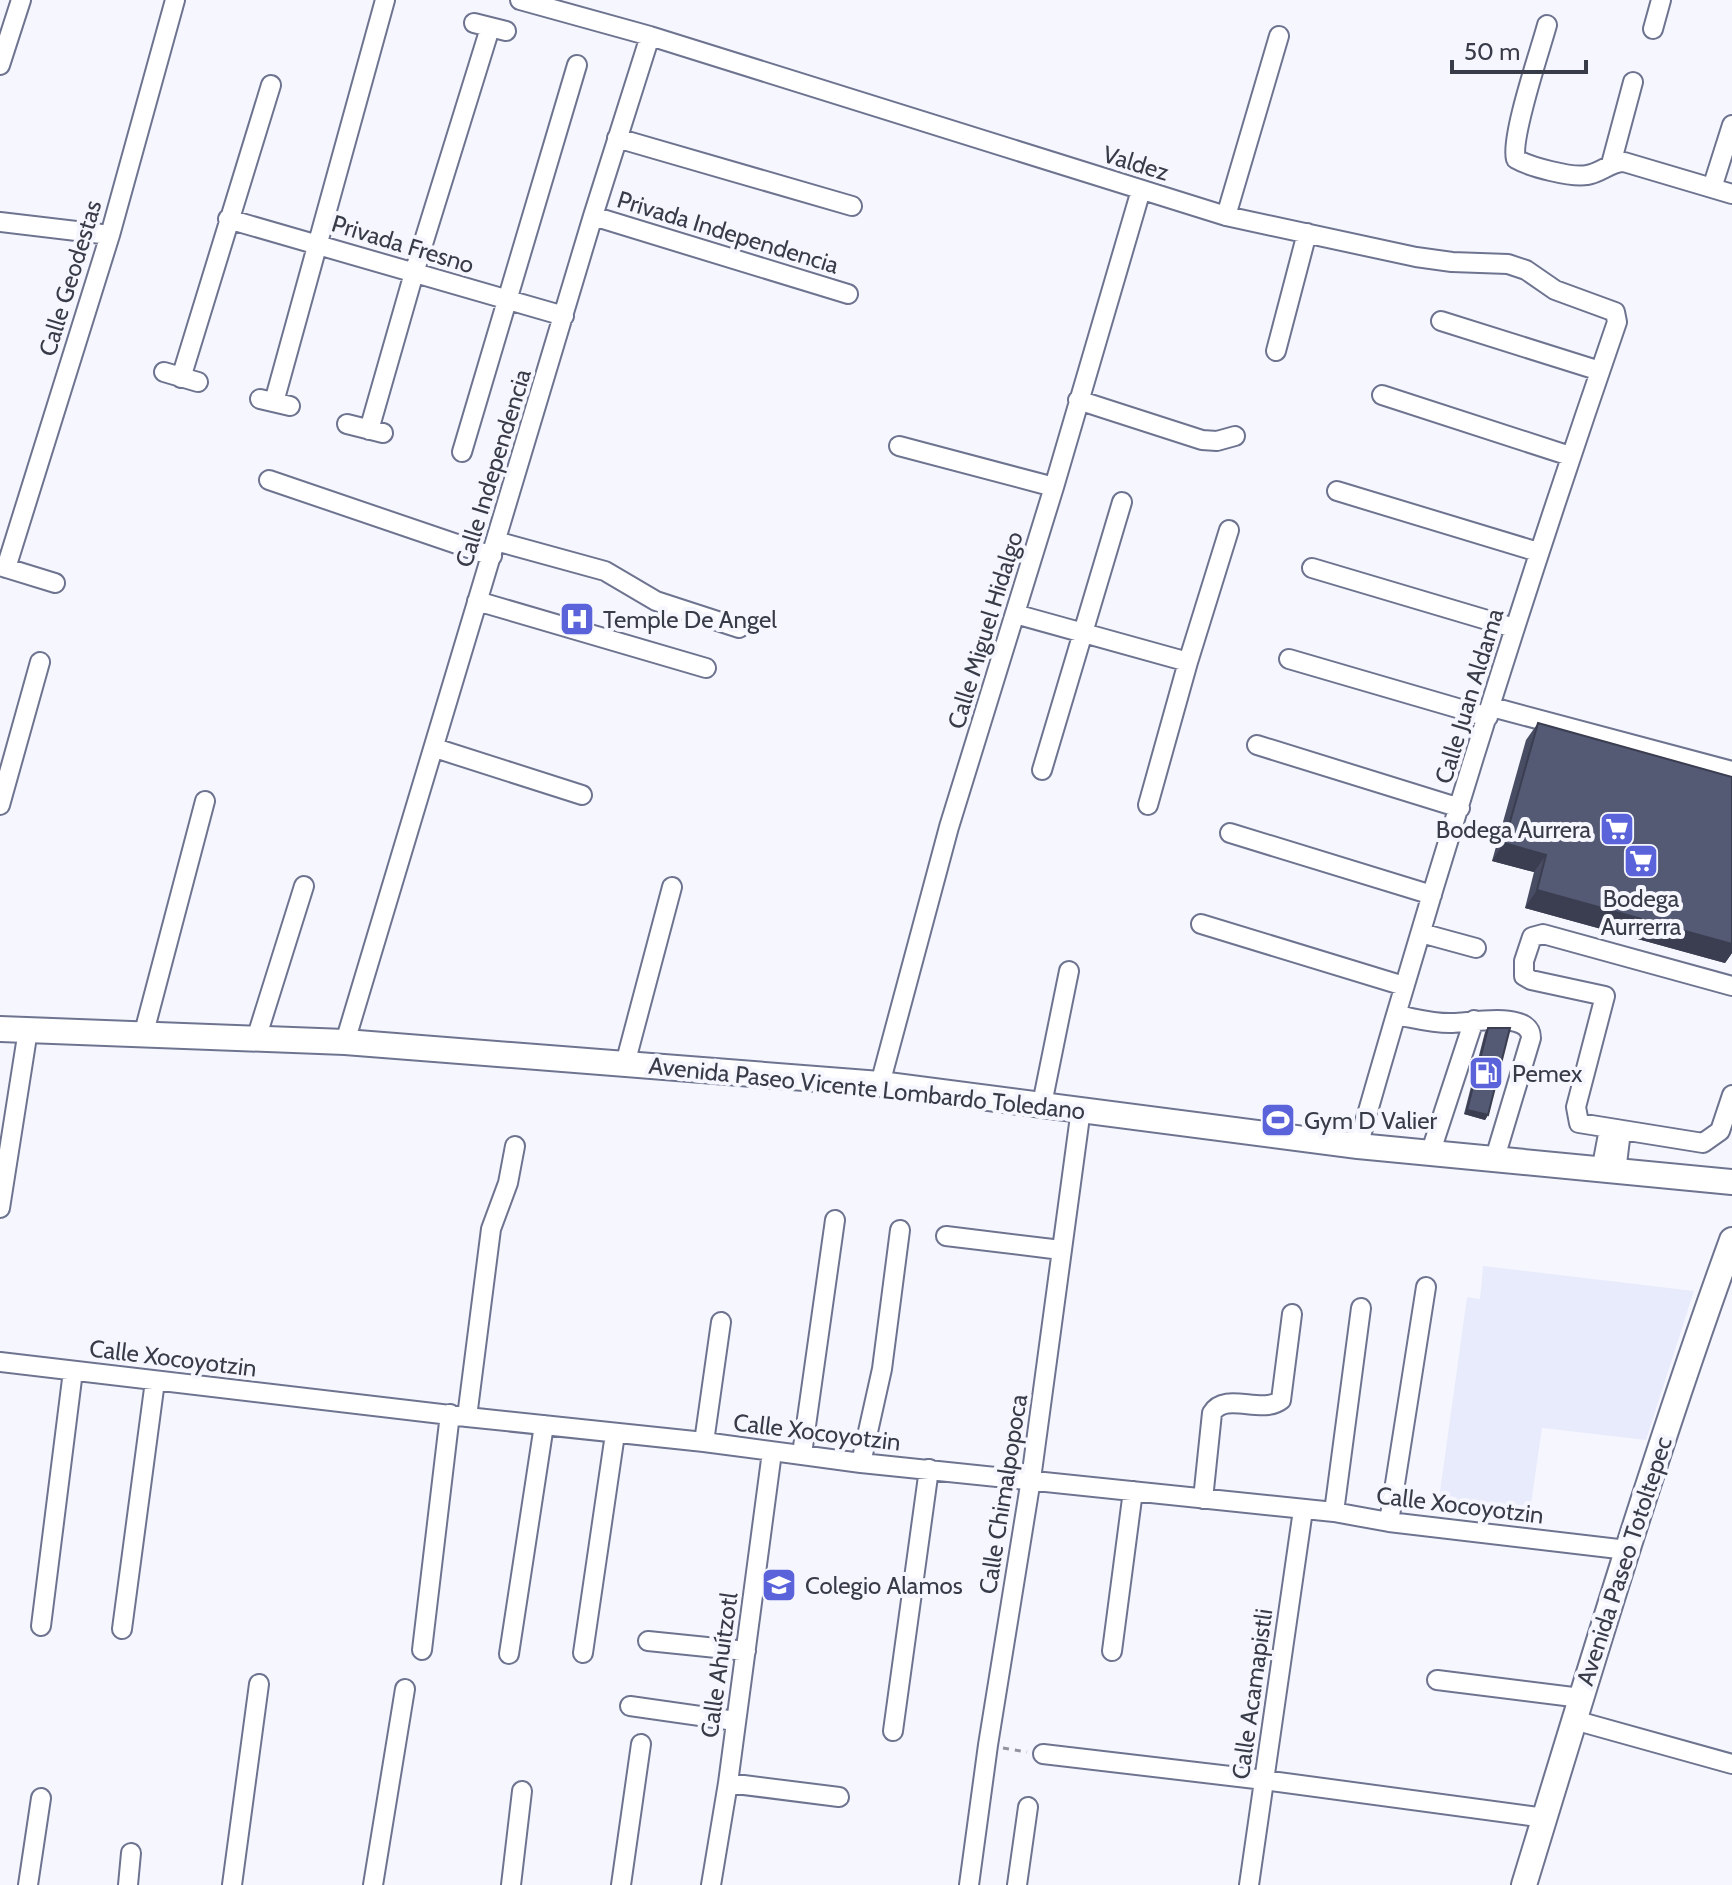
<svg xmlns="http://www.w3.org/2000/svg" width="1732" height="1885" viewBox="0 0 1732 1885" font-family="Cabin,sans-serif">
  <rect width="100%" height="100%" fill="#f6f7fe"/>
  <path fill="#e8ebfb" d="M1483,1266L1694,1291L1646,1440L1542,1428L1529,1518L1438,1506L1467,1297L1480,1299Z"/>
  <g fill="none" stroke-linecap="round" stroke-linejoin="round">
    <g stroke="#6e7490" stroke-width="22">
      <path id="minor" d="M520,0L650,36L1226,216L1416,257L1452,262L1508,264L1526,270L1555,290L1615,312L1617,322C1523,594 1437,869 1358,1146
        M474,23L506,31
        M1547,25C1540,51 1510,138 1516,159C1530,167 1572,178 1587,175C1601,173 1610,162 1624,162L1732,194
        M1653,29L1661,0
        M0,65L21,0
        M617,138L852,206
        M1611,164L1633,82
        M1712,188L1732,125
        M593,216L848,294
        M1226,216L1279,36
        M228,219L564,316
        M0,222L110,235
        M1441,321L1600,371
        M1276,351L1307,233
        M164,372L198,382
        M181,378L271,85
        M1382,395L1570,456
        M260,399L290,406
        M1078,400L1202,440L1217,441L1235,436
        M274,402L385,0
        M347,424L383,433
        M369,430L414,273L490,28
        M899,446L1054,487
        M462,452L577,65
        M269,480L492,556
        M1337,491L1538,552
        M496,541L605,571L656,601L739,628
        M0,566L55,583
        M6,568L110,235L175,0
        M1312,568L1514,628
        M477,601L706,668
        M1015,614L1188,662
        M1289,659L1488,717
        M1492,707L1732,771
        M1257,745L1460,808
        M435,748L582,795
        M1042,770L1122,502
        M0,805L40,662
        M1148,805L1188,662L1229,530
        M1230,833L1432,895
        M1201,924L1404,986
        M1421,933L1476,948
        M1732,986L1543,934L1532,937L1524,961V976L1531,980L1605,996L1576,1107L1579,1123L1703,1143L1720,1131L1732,1095
        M1396,1015C1414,1018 1434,1024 1453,1023C1470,1023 1531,1010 1531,1038L1494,1161
        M143,1036L205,801
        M256,1039L304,886
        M345,1042L593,216L650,36
        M625,1064L672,887
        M880,1084L949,827L1054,487L1141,190
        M1042,1104L1069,971
        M1430,1154L1474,1020
        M1601,1171L1609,1129
        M1616,1172L1621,1131
        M0,1208L28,1030
        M946,1236L1061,1250
        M0,1362L467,1417L704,1442L861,1463L1334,1512L1389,1522L1627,1550
        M467,1417L491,1229L508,1183L515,1146
        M704,1442L721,1322
        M802,1454L835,1220
        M861,1463L882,1369L900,1230
        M1203,1499L1212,1413C1225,1391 1262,1415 1281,1400L1292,1314
        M1334,1512L1361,1308
        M1389,1522L1426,1287
        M41,1626L73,1371
        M122,1629L155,1381
        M648,1641L746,1651
        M422,1650L450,1414
        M1112,1651L1133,1491
        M583,1653L615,1434
        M509,1654L544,1425
        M1437,1680L1581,1698
        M630,1706L735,1721
        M1574,1720L1732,1764
        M893,1731L929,1469
        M1043,1754L1264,1780L1545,1818
        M728,1783L839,1797
        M28,1885L41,1798
        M128,1885L131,1853
        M232,1885L259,1684
        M373,1885L405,1689
        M511,1885L522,1791
        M621,1885L641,1744
        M711,1885L728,1783L772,1452
        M969,1885L988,1745L1031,1479L1081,1109
        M1017,1885L1028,1807
        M1249,1885L1303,1510"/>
    </g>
    <g stroke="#6e7490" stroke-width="28">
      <path id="major" d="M0,1029L345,1042L880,1084L1358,1146L1732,1182
        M1524,1885C1590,1669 1655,1452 1732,1240"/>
    </g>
    <path stroke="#91939e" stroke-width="3" stroke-dasharray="6 6" stroke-linecap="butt" d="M1003,1748L1027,1752"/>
    <use href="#minor" stroke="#fff" stroke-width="18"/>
    <use href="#major" stroke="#fff" stroke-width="24"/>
  </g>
  <path fill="#484d64" d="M1538,723L1732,777V953L1725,963L1525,908L1534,872L1492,861L1526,740Z
    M1488,1028V1115L1485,1120L1464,1114L1485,1032Z"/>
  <path fill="#3b3e51" d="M1504,843L1546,855L1534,872L1492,861Z
    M1537,890L1732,944V953L1725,963L1525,908Z
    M1467,1110L1488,1115L1485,1120L1464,1114Z"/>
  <path fill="#545974" stroke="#3b3e51" stroke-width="2" d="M1538,723L1732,777V944L1537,890L1546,855L1504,843Z
    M1488,1028H1510L1488,1115L1467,1110Z"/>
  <defs>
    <g id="hospital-square" transform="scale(1.8)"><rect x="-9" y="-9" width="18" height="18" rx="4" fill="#5b63da" stroke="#f6f7fe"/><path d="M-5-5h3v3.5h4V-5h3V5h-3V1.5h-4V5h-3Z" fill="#fff"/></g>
    <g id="supermarket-square" transform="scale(1.8)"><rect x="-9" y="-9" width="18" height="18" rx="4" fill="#5b63da" stroke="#f6f7fe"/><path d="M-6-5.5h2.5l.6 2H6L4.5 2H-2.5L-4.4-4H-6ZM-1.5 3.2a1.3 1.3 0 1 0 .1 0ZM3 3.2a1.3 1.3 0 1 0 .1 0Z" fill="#fff"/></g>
    <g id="fuel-square" transform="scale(1.8)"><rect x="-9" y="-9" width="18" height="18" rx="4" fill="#5b63da" stroke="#f6f7fe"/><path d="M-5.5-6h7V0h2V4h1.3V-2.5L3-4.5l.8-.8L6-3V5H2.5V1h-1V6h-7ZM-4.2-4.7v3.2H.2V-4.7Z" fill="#fff"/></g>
    <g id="stadium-square" transform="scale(1.8)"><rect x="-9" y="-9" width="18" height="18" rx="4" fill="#5b63da" stroke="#f6f7fe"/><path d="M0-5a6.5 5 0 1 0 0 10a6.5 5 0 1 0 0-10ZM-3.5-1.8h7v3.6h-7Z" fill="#fff"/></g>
    <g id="school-square" transform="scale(1.8)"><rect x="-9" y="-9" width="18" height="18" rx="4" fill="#5b63da" stroke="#f6f7fe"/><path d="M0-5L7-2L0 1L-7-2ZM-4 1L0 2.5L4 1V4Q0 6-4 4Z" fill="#fff"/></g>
  </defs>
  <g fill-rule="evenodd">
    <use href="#hospital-square" x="577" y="619"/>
    <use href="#supermarket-square" x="1617" y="829"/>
    <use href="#supermarket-square" x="1641" y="861"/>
    <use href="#fuel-square" x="1486" y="1073"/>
    <use href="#stadium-square" x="1278" y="1120"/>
    <use href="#school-square" x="779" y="1585"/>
  </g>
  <g text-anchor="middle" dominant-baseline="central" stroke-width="8" stroke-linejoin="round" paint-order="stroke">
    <g font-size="24" fill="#383b48" stroke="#f6f7fe">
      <text transform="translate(1136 163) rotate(17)">Valdez</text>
      <text transform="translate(728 232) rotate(17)">Privada Independencia</text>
      <text transform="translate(403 244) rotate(17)">Privada Fresno</text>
      <text transform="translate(70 278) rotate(-73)">Calle Geodestas</text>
      <text transform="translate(493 468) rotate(-73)">Calle Independencia</text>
      <text transform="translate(985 630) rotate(-73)">Calle Miguel Hidalgo</text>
      <text transform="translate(1469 696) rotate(-73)">Calle Juan Aldama</text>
      <text transform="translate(867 1088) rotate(6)">Avenida Paseo Vicente Lombardo Toledano</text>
      <text transform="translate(173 1358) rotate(7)">Calle Xocoyotzin</text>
      <text transform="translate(817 1432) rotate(7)">Calle Xocoyotzin</text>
      <text transform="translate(1003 1494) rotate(-81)">Calle Chimalpopoca</text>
      <text transform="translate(1460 1505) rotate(7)">Calle Xocoyotzin</text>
      <text transform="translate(1624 1561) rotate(-72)">Avenida Paseo Totoltepec</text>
      <text transform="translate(719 1665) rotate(-82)">Calle Ahuítzotl</text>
      <text transform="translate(1252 1694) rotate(-82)">Calle Acamapistli</text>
    </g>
    <g font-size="24" fill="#383b48" stroke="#f6f7fe" text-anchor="start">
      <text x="603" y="619">Temple De Angel</text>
      <text x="1591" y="829" text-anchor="end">Bodega Aurrera</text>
      <text x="1641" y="898" text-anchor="middle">Bodega<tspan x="1641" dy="28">Aurrerra</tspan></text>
      <text x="1512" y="1073">Pemex</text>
      <text x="1304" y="1120">Gym D Valier</text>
      <text x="805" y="1585">Colegio Alamos</text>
    </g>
  </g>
  <path d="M1452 60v12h134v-12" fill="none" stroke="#383b48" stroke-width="4"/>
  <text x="1464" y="60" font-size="24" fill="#383b48" stroke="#f6f7fe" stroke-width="6" paint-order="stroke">50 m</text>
</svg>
